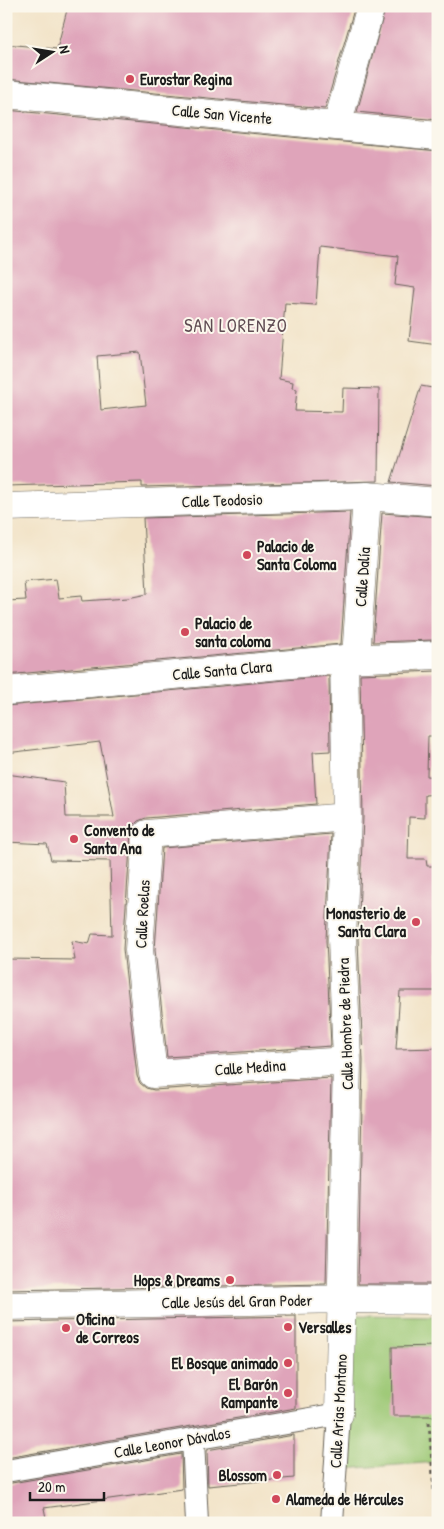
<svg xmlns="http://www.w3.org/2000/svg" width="444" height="1529" viewBox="0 0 444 1529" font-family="'Patrick Hand',sans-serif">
  <rect width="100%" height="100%" fill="#fbf7ec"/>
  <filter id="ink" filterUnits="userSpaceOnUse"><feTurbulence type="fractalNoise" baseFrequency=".02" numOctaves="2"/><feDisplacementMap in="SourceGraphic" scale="10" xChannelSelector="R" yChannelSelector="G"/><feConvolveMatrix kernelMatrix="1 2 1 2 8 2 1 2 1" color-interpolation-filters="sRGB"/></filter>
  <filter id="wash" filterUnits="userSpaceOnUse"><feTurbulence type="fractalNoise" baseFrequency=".0096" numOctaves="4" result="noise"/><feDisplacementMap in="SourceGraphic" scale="20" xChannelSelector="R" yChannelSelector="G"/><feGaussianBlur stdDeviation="1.12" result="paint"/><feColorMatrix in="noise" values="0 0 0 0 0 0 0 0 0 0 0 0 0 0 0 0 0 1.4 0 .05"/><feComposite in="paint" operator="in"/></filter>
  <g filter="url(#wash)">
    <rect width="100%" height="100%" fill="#f2e3c7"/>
    <path fill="#9cc874" stroke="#5c7248" d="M347,1315L438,1316V1346L392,1347L438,1416V1462L343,1469Z"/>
    <g id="blocks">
      <path fill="#dfa4ba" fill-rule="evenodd" d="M68,6H355L325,109L6,79V44L57,49Z
        M386,6H438V120L357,112Z
        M6,110L438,151V345L409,341L415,288L395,285L398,256L320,247L316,305L285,303L279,379L293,382L292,388L297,389L295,411L342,412L343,388L379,389L378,481L142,487V482L6,486ZM140,352L146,405L101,410L97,356Z
        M421,386L438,389V486L391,482Z
        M350,512L341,644L6,675V601L26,600L24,582L56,579L59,598L81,596L82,601L128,598L147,594L143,518Z
        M382,513L438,517V629L434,640L373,642Z
        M438,671V736H428L427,776L438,777V794L425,795V818L409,817L408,859H426L427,866H438V991H400L396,1049L438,1048V1284H358L363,1061L358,939L363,817L360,674Z
        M329,676L330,751L313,752L316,804L146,818L138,821L133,826L131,833L123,949L137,1076L140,1083L146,1088L154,1090L331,1078L326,1284L6,1290V959L75,960L72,941L89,944L92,934L112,935L110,861L51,860L47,844L6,842V774L64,782L66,817H114L100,742L6,753V706Z
        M331,834L326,940L331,1046L167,1057L155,950L162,848Z
        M296,1316V1408L6,1458V1322Z
        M438,1346V1416H393L392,1347Z
        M294,1435V1478L208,1486L207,1450Z
        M181,1454L182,1489L44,1508L46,1518L6,1523V1484Z"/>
    </g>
  </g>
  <g filter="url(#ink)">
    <use href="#blocks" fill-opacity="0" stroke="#676258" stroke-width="1"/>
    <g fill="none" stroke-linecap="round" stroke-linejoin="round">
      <g stroke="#676258" stroke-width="24">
        <path id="pedestrian" d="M193,1439L197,1523
          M6,1471L339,1414L332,1523"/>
      </g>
      <g stroke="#676258" stroke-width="29">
        <path id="minor" d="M6,94L438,136
          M337,125L371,6
          M6,507L367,496L438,502
          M356,658L367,496
          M6,691L344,659L438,655
          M347,817L147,834L139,950L153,1074L347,1061
          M6,1306L343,1299L438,1300
          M339,1414L347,1061L342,939L347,817L344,659"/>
      </g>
      <path stroke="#676258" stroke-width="3" stroke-dasharray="4 4" stroke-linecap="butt" d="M429,1422L434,1491"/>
      <use href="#pedestrian" stroke="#fff" stroke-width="22"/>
      <use href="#minor" stroke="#fff" stroke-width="28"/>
    </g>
  </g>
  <g fill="#d1495b" stroke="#fbf7ec" stroke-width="2">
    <circle cx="130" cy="79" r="5"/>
    <circle cx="247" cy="555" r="5"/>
    <circle cx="185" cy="632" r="5"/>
    <circle cx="74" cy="839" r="5"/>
    <circle cx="416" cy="922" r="5"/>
    <circle cx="230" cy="1280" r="5"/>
    <circle cx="288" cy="1327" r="5"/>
    <circle cx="66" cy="1328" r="5"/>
    <circle cx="288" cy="1363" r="5"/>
    <circle cx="288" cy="1393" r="5"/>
    <circle cx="277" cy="1475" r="5"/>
    <circle cx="276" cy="1499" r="5"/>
  </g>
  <g text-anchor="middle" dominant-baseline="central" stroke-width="4" stroke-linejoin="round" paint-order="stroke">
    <g font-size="16" font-weight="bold" fill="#1c1c1c" stroke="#fbf7ec" text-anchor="start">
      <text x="140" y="79">Eurostar Regina</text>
      <text x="257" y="546">Palacio de<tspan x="257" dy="18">Santa Coloma</tspan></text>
      <text x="195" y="623">Palacio de<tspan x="195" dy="18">santa coloma</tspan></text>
      <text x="84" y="830">Convento de<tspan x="84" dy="18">Santa Ana</tspan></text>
      <text x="406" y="913" text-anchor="end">Monasterio de<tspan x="406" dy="18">Santa Clara</tspan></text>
      <text x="220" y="1280" text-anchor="end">Hops &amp; Dreams</text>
      <text x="76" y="1319">Oficina<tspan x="76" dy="18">de Correos</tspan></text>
      <text x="298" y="1327">Versalles</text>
      <text x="278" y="1363" text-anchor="end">El Bosque animado</text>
      <text x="278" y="1384" text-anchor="end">El Barón<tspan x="278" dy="18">Rampante</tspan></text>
      <text x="267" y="1475" text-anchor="end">Blossom</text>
      <text x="286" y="1499">Alameda de Hércules</text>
    </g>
    <g font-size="16" fill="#1c1c1c" stroke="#fbf7ec">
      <text transform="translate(222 114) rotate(5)">Calle San Vicente</text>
      <text transform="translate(222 500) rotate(-2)">Calle Teodosio</text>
      <text transform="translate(362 577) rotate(-86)">Calle Dalía</text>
      <text transform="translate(222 670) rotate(-5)">Calle Santa Clara</text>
      <text transform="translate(142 914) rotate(-87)">Calle Roelas</text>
      <text transform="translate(345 1024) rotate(-92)">Calle Hombre de Piedra</text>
      <text transform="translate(250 1067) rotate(-4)">Calle Medina</text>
      <text transform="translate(237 1301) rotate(-1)">Calle Jesús del Gran Poder</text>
      <text transform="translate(338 1411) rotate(-87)">Calle Arias Montano</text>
      <text transform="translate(172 1442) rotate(-10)">Calle Leonor Dávalos</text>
    </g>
    <g font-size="18" letter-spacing="1" fill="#604c53" stroke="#fbf7ec">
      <text x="236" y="325">SAN LORENZO</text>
    </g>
  </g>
  <rect width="444" height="1529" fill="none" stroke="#fbf7ec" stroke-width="25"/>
  <g transform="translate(52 52) rotate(78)" stroke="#fbf7ec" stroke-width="4" paint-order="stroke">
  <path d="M0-4L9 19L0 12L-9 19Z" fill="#1c1c1c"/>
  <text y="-8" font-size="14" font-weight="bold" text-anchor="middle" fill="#1c1c1c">N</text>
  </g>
  <path d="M30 1492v8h74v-8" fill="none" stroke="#1c1c1c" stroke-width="2.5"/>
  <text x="38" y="1492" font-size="15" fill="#1c1c1c" stroke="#fbf7ec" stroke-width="4" paint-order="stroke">20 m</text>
</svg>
